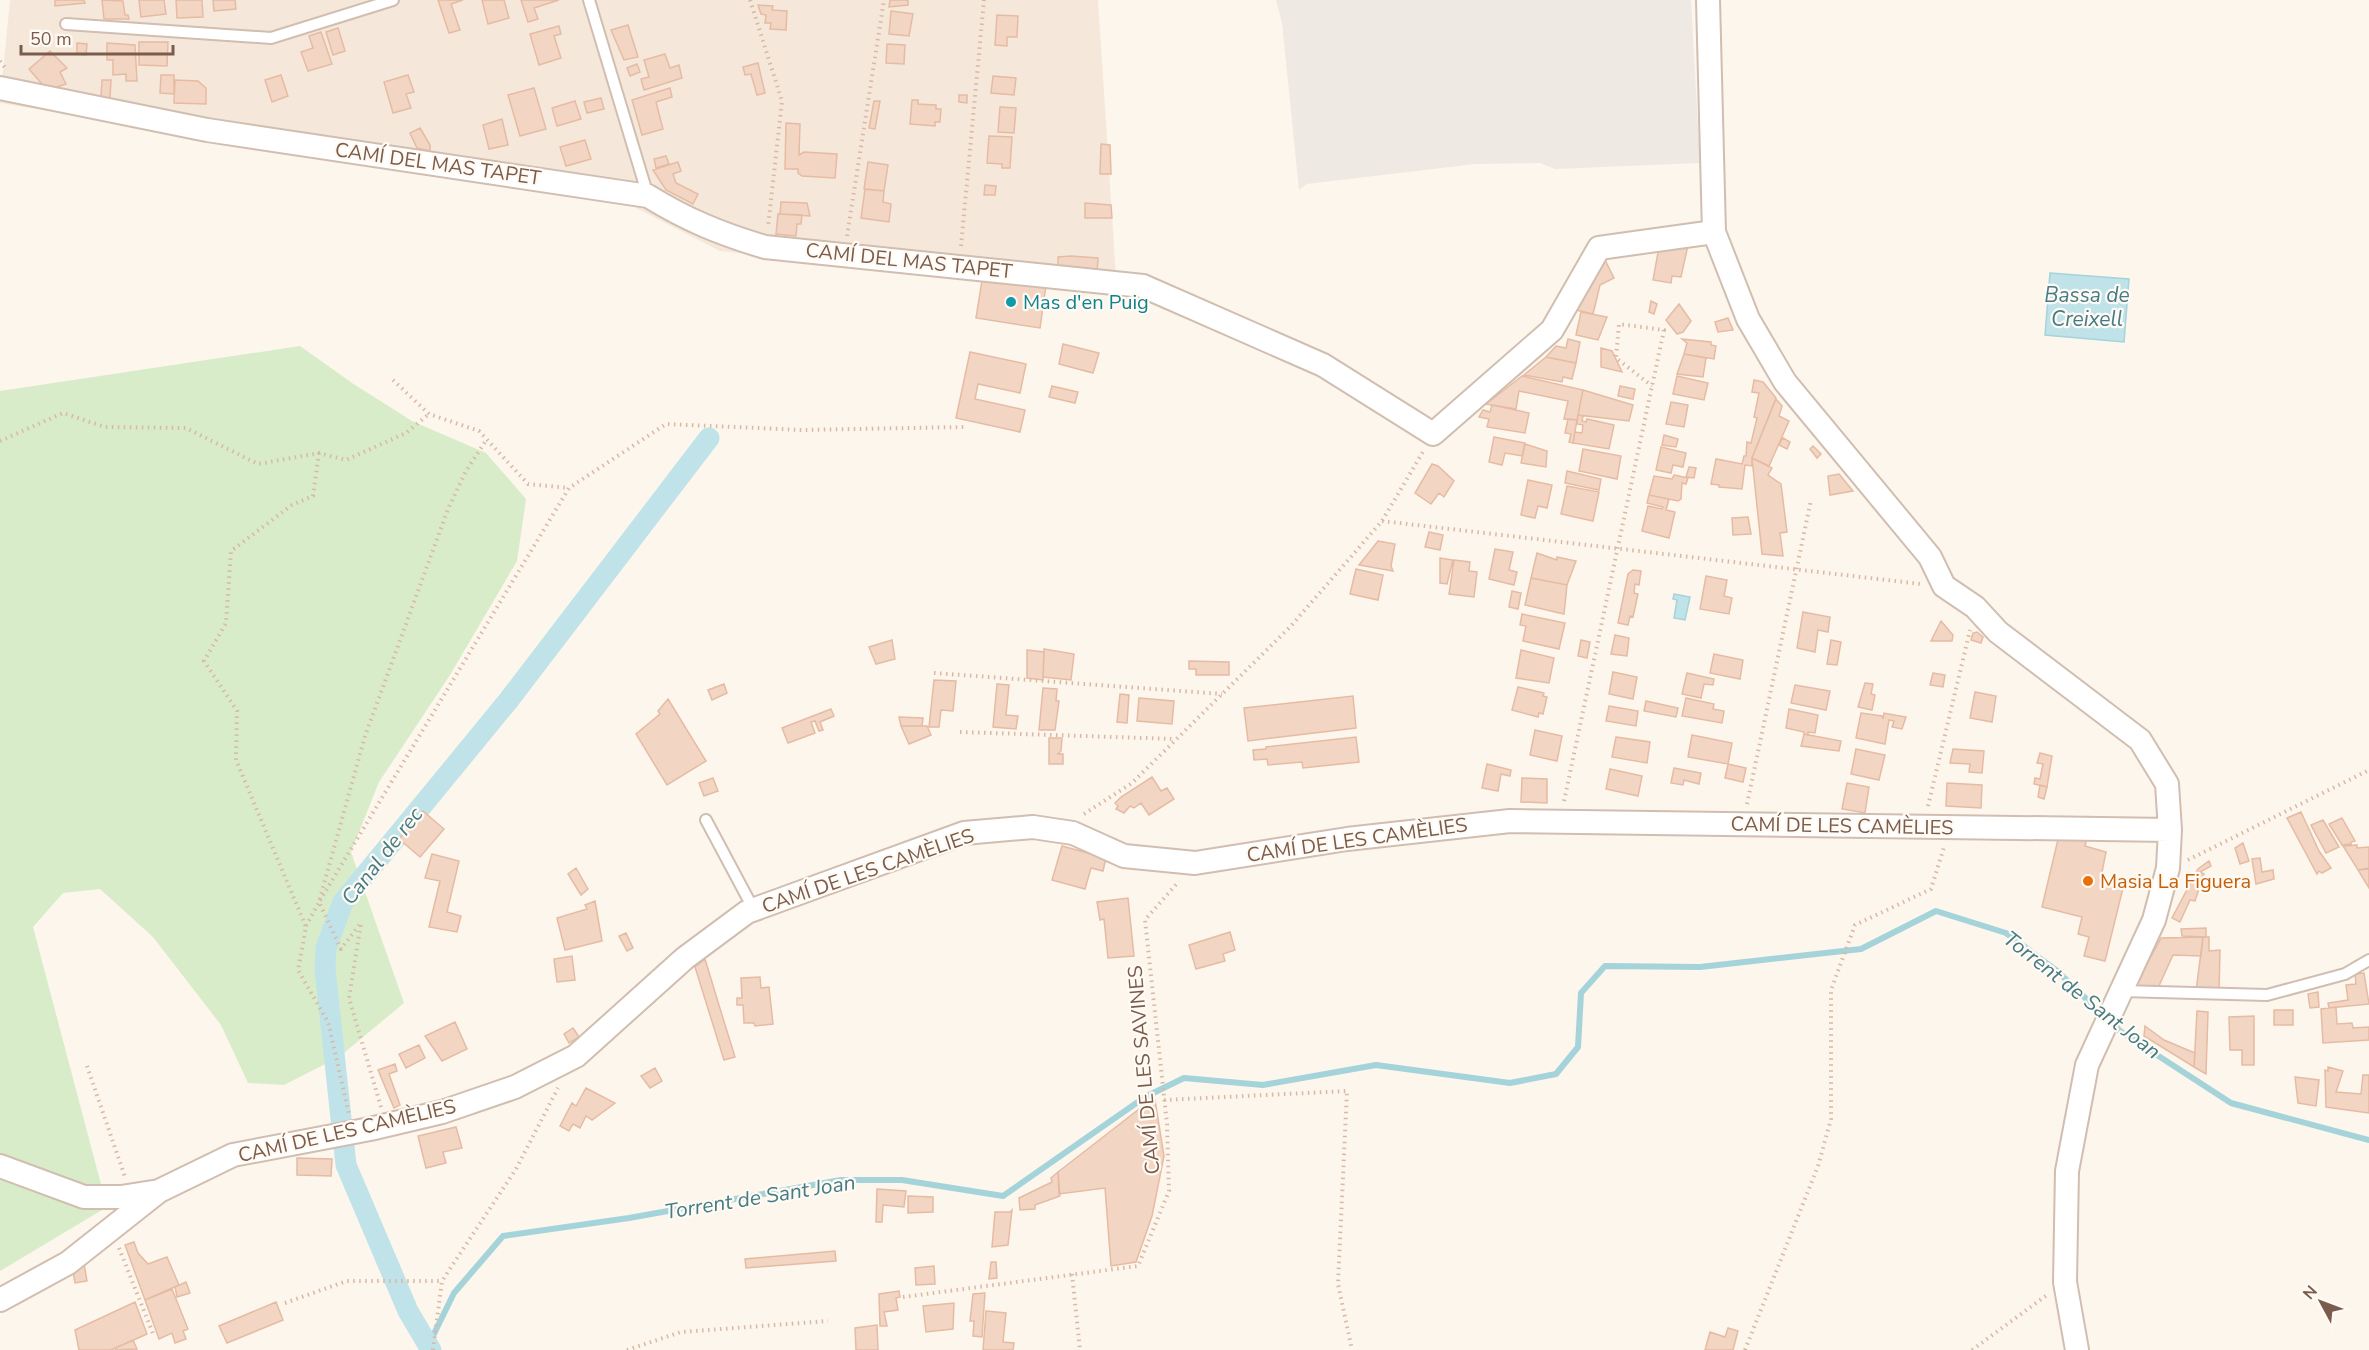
<svg xmlns="http://www.w3.org/2000/svg" width="2369" height="1350" viewBox="0 0 2369 1350" font-family="'Nunito Sans',sans-serif">
  <rect width="100%" height="100%" fill="#fdf6ec"/>
  <path fill="#f5e8da" d="M10,0H1098L1117,293L720,251L634,207L0,103Z"/>
  <path fill="#efe9e4" d="M1276,0H1691L1700,163L1555,169L1540,163L1475,164L1307,184L1299,190L1282,23Z"/>
  <path fill="#d8ecc9" d="M300,346L352,383L412,421L486,453L526,499L517,561L450,675L379,782L351,852L404,1003L339,1057L284,1085L248,1083L221,1025L153,937L100,889L63,893L33,927L107,1207L0,1271V391Z"/>
  <path fill="#bfe3e8" stroke="#a5d3da" stroke-width="1.5" d="M2050,273L2129,279L2124,342L2045,335Z
    M1674,594L1690,597L1685,620L1674,618L1677,600L1673,599Z"/>
  <g fill="none" stroke-linecap="round" stroke-linejoin="round">
    <path stroke="#a5d3da" stroke-width="6" d="M426,1350L454,1293L503,1236L629,1218L841,1180H902L1003,1196L1145,1097L1184,1078L1263,1085L1376,1065L1510,1083L1556,1074L1578,1047L1581,993L1605,966L1700,967L1861,949L1936,911L2006,933L2057,971L2120,1031L2231,1103L2369,1140"/>
    <path stroke="#bfe3e8" stroke-width="21" d="M431,1350L408,1311L346,1165L325,969L326,948L343,902L508,701L709,438"/>
  </g>
  <path fill="#f3d5c3" stroke="#e6bba3" stroke-width="1.5" d="M55,0H84L85,3L55,6Z
    M102,0L123,1L125,15H128L129,19H104Z
    M139,0H164L166,14L141,17Z
    M176,0H202L203,17L177,18Z
    M213,0H235L236,9L214,11Z
    M438,0H463L451,4L460,30L449,33Z
    M482,0H504L509,18L488,24Z
    M521,0H559L534,8L538,19L528,22Z
    M890,0H908V5L889,7Z
    M758,5L773,6L772,10L787,11L786,30L770,29L771,23H765L766,15L761,14Z
    M891,11L913,14L909,36L889,34Z
    M997,15L1018,16L1017,37H1007V46L995,45Z
    M628,25L638,57L624,60L611,30Z
    M559,26L561,34L554,36L561,58L539,65L530,34Z
    M338,28L345,51L333,55L326,32Z
    M321,32L332,64L308,71L301,52L313,48L309,36Z
    M139,42H168L167,66L139,65Z
    M77,43L87,44L86,55L77,54Z
    M107,43L135,45L137,81H126V74L113,75V60H107Z
    M887,44L905,45L904,64L886,63Z
    M50,51L67,68L60,72L66,84L47,90L29,69Z
    M665,54L670,68L679,65L682,78L644,90L641,79L649,77L644,60Z
    M758,63L765,93L757,95L751,74L745,75L743,67Z
    M637,64L640,72L630,76L627,68Z
    M161,75H174V94L160,93Z
    M281,75L288,96L272,102L265,80Z
    M408,75L414,92L406,94L411,108L393,113L384,82Z
    M993,76L1016,78L1014,95L991,93Z
    M102,80H111L110,98L101,97Z
    M175,80L198,81L206,88V104L174,103Z
    M534,88L546,129L520,136L508,95Z
    M670,88L672,97L656,102L663,129L642,135L632,100Z
    M959,95H967V103L959,102Z
    M601,98L604,109L587,113L584,102Z
    M912,100H918V104L936,105V109H941L940,122H935V126L910,124Z
    M575,101L581,119L557,126L552,108Z
    M874,101H880L875,129L869,128Z
    M1000,107L1016,108L1014,133L998,132Z
    M502,119L508,145L489,149L483,125Z
    M786,123L800,124L799,155L804,152L837,154L835,178L802,176L798,173V169H785Z
    M420,128L430,145V151L417,148L410,133Z
    M989,136L1012,137L1010,168H1002V164L987,163Z
    M585,140L591,159L566,166L560,147Z
    M1101,144L1110,145L1111,174H1100Z
    M666,156L669,164L656,168L654,159Z
    M678,162L681,171L673,174L676,183L698,194L693,204L666,190L653,170Z
    M868,162L888,165L884,191L864,189Z
    M985,185L996,186L995,195H984Z
    M865,189L884,191L883,202L891,204L889,222L861,218Z
    M781,202L807,203L810,216L780,214Z
    M1085,203L1111,205L1112,218H1085Z
    M778,214L802,215L801,224H797L796,236L776,234Z
    M1688,245L1681,277L1672,276L1671,283L1653,280L1659,247Z
    M1071,256L1098,258L1097,272L1058,269V257Z
    M1605,260L1614,278L1600,285L1593,314L1576,310Z
    M983,274L1046,285L1040,328L976,318Z
    M1651,301L1657,304L1654,314L1649,312Z
    M1679,304L1691,321L1683,332L1677,334L1666,320Z
    M1581,312L1607,317L1598,340L1576,335Z
    M1728,318L1733,330L1718,332L1715,322Z
    M1568,339L1580,342L1576,363L1546,357L1556,346L1566,348Z
    M1682,339L1711,342V345L1716,346L1714,359L1684,354L1687,343Z
    M1063,344L1099,353L1093,373L1059,364Z
    M1601,348L1612,351L1622,372L1601,367Z
    M970,352L1026,364L1020,393L978,384L975,399L1025,410L1020,432L956,418Z
    M1684,354L1706,358L1703,377L1677,374Z
    M1546,357L1576,363L1572,379L1563,377L1562,382L1524,375Z
    M1522,376L1583,390L1577,420L1564,419L1568,401L1519,391L1516,409L1486,404Z
    M1677,376L1708,383L1704,400L1673,394Z
    M1754,380L1763,382L1776,398L1752,458V466L1745,465L1742,489L1719,487V485L1711,484L1716,459L1742,464L1744,456H1746L1747,442L1751,443L1757,418L1754,417L1759,393L1752,392Z
    M1052,386L1078,392L1075,403L1049,397Z
    M1620,386L1635,389L1633,399L1618,396Z
    M1583,390L1633,405L1629,421L1578,415Z
    M1776,399L1782,406L1779,416L1789,421L1769,466L1752,458Z
    M1671,402L1688,405L1684,427L1666,424Z
    M1492,405L1529,413L1525,433L1487,427L1489,419L1479,417L1483,410L1490,412Z
    M1578,415L1583,416L1582,421L1586,422L1587,419L1614,425L1609,449L1573,443L1575,432L1582,433L1583,425L1577,424Z
    M1568,419L1577,420L1573,443L1569,442L1571,434L1565,433Z
    M1664,435L1678,439L1676,447L1662,445Z
    M1494,437L1525,443L1522,456L1505,453L1502,465L1489,462Z
    M1783,438L1790,442L1787,449L1779,445Z
    M1525,444L1547,451L1546,467L1521,463Z
    M1813,446L1821,454L1817,458L1810,449Z
    M1661,447L1686,453L1683,467L1673,465L1671,473L1656,470Z
    M1583,449L1621,456L1617,479L1579,471Z
    M1752,458L1772,468L1768,475L1781,484L1787,532L1780,533L1783,556L1762,554Z
    M1432,464L1438,466L1454,481L1444,497L1439,493L1431,504L1415,493Z
    M1689,467L1696,468L1694,478L1686,477Z
    M1567,471L1601,479L1599,490L1565,483Z
    M1839,474L1853,491L1830,495L1828,476Z
    M1674,475L1688,478L1686,484L1682,483L1681,499L1678,501L1649,495L1654,476L1672,479Z
    M1528,480L1552,485L1547,508L1538,506L1535,518L1521,515Z
    M1567,486L1599,492L1593,521L1561,514Z
    M1649,495L1669,499L1666,510L1675,512L1669,538L1642,531L1648,506L1662,509L1663,507L1647,503Z
    M1748,517L1751,534L1733,535L1732,518Z
    M1429,532L1443,535L1440,550L1425,547Z
    M1378,541L1395,544L1391,566L1393,571L1359,565Z
    M1495,549L1513,552L1509,570L1517,572L1514,585L1489,579Z
    M1537,553L1557,560V557L1576,561L1567,585L1531,578Z
    M1440,558L1453,560L1447,584L1440,583Z
    M1454,560L1470,562L1469,571L1477,572L1474,597L1449,594Z
    M1356,569L1383,575L1378,600L1350,594Z
    M1633,570L1641,571L1639,585L1635,584L1634,593L1638,594L1633,617L1630,616L1628,625L1618,623L1628,574Z
    M1706,576L1727,580L1724,596L1732,598L1729,614L1700,609Z
    M1531,578L1567,585L1564,614L1525,605Z
    M1512,591L1521,593L1518,609L1509,607Z
    M1803,612L1830,617L1828,632L1818,630L1815,652L1797,648Z
    M1522,614L1565,623L1559,649L1523,641L1526,626L1520,625Z
    M1941,621L1953,635L1952,641H1931Z
    M1977,632L1983,637L1981,643L1971,640L1973,633Z
    M1615,635L1629,638L1627,656L1611,654Z
    M892,640L895,659L876,664L869,647Z
    M1581,640L1590,642L1587,658L1578,656Z
    M1831,640L1841,642L1837,665L1827,664Z
    M1044,649L1074,654L1071,680L1043,677Z
    M1027,650L1044,652L1043,680L1027,678Z
    M1521,650L1554,658L1549,683L1516,678Z
    M1714,654L1743,660L1740,679L1710,673Z
    M1189,661L1229,662V675H1196V669H1189Z
    M1613,672L1637,677L1633,699L1609,694Z
    M1687,673L1714,679L1713,685L1704,684L1701,698L1682,694Z
    M1933,673L1945,675L1943,687L1930,685Z
    M934,680L956,681L953,711L941,710L939,727H929Z
    M1865,683L1873,684L1871,694L1875,695L1872,710L1858,707Z
    M724,684L727,693L712,700L708,690Z
    M997,684L1009,685L1006,715L1018,716L1016,729L993,727Z
    M1795,685L1830,691L1826,710L1791,703Z
    M1518,687L1544,693L1543,696L1547,697L1543,714L1539,713L1538,717L1512,710Z
    M1043,688L1057,689L1056,701H1059L1055,730H1039Z
    M1975,692L1996,696L1992,722L1970,718Z
    M1120,694L1129,695L1127,723L1117,722Z
    M1353,696L1356,728L1248,741L1244,708Z
    M1139,698L1174,701L1172,724L1137,721Z
    M1686,698L1714,704L1713,709L1724,711L1722,723L1682,716Z
    M668,699L706,761L667,785L636,734L660,714L658,711Z
    M1646,701L1678,708L1676,717L1644,711Z
    M1609,706L1638,711L1636,726L1606,721Z
    M831,709L834,716L820,722L823,730L819,731L815,721L811,722L815,733L788,743L782,728Z
    M1789,709L1818,715L1815,733L1808,732V735L1804,734V732L1786,728Z
    M1861,713L1882,716L1883,719L1884,713L1906,717L1902,729L1892,727L1894,721L1889,720L1885,744L1856,738Z
    M899,717L923,718L922,726H901Z
    M901,726H927L931,735L909,744Z
    M1535,730L1562,736L1557,761L1530,755Z
    M1804,734L1841,741L1839,751L1801,746Z
    M1692,735L1732,743L1728,764L1688,757Z
    M1356,737L1359,762L1303,768L1302,762L1268,765L1267,759L1254,760L1253,750L1266,749V747Z
    M1616,737L1650,742L1647,763L1612,757Z
    M1049,738H1062L1061,751L1058,754H1063V764H1049Z
    M1856,749L1885,755L1879,780L1851,774Z
    M1953,749L1984,751L1982,773L1969,772L1970,764L1950,763Z
    M2040,753L2052,756L2047,787L2034,784L2035,778L2040,779L2043,764L2037,763Z
    M1487,764L1511,770L1510,776L1501,774L1498,791L1482,788Z
    M1728,764L1746,768L1743,782L1725,778Z
    M1674,768L1701,773L1699,784L1684,780L1683,785L1671,783Z
    M1610,769L1642,776L1638,796L1606,789Z
    M1152,777L1161,791L1167,788L1174,799L1149,815L1141,803L1134,808L1130,806L1124,813L1116,809L1118,806L1115,803L1121,797Z
    M713,778L718,791L704,796L699,783Z
    M1522,778L1547,779V803L1521,802Z
    M1847,783L1869,787L1865,813L1842,809Z
    M1947,783L1982,785L1981,808L1946,806Z
    M2040,785L2047,787L2044,799L2038,797Z
    M423,811L444,829L420,857L399,839Z
    M2301,812L2319,851L2331,868L2322,873L2319,871L2317,874L2287,818Z
    M2342,818L2355,841L2351,842V844L2342,845L2329,824Z
    M2323,820L2339,847L2326,853L2311,825Z
    M2060,831L2087,838L2085,846L2106,852L2100,882L2123,888L2105,961L2084,956L2089,937L2078,934L2082,917L2042,907Z
    M2243,843L2249,861L2240,864L2235,848Z
    M2357,845V848L2369,847V868L2358,870L2343,846Z
    M1062,846L1106,858L1103,871L1091,868L1085,889L1052,880Z
    M432,854L459,861L447,912L461,916L457,932L429,927L440,881L425,878Z
    M2260,858L2262,872L2273,870L2274,879L2256,884L2252,859Z
    M2209,861L2211,866L2200,872L2204,874L2195,901L2190,900L2180,922L2172,918L2198,869Z
    M576,868L588,889L581,895L568,874Z
    M2369,869V888L2358,870Z
    M1128,898L1134,956L1108,958L1104,919L1100,920L1097,902Z
    M595,901L602,941L565,950L557,918L587,909L585,905Z
    M2206,928V937L2182,936L2181,929Z
    M1230,932L1235,950L1223,954L1225,961L1196,969L1189,945Z
    M626,933L633,948L627,951L619,936Z
    M2203,937L2201,956L2173,955L2158,988L2135,986L2161,938Z
    M2203,937H2209V951L2220,950L2219,992L2196,991Z
    M572,956L575,980L557,982L554,959Z
    M705,959L718,1002L735,1057L724,1060L695,967Z
    M2364,973L2369,1004L2329,1008L2328,1003L2348,1000L2346,985L2356,984L2355,974Z
    M760,977L761,988L769,987L773,1024L755,1026L754,1023H744L743,1005H737V998H742L741,978Z
    M2318,992L2319,1007L2310,1008L2308,994Z
    M2336,1007L2337,1024L2352,1023L2353,1028L2369,1027V1040L2323,1043L2321,1009Z
    M2274,1010H2293V1025H2274Z
    M2197,1011L2208,1012L2206,1074L2194,1067Z
    M2254,1016V1065H2242V1050H2230L2229,1017Z
    M455,1022L467,1049L442,1061L425,1036Z
    M2145,1026L2164,1040L2195,1053L2194,1067L2144,1036Z
    M573,1028L579,1037L569,1043L564,1034Z
    M419,1045L425,1058L406,1068L399,1054Z
    M395,1064L397,1071L389,1074L400,1105L394,1108L378,1070Z
    M2328,1067L2343,1071L2336,1092L2361,1094L2363,1075H2369V1113L2326,1107L2325,1070L2328,1071Z
    M655,1068L662,1081L650,1088L641,1076Z
    M2295,1077L2319,1080L2316,1106L2298,1103Z
    M586,1088L615,1103L592,1120L586,1116L580,1128L573,1124L569,1131L560,1126L572,1103L576,1106Z
    M1152,1099L1155,1100L1164,1156L1152,1216L1136,1262L1111,1266L1105,1188L1059,1194L1058,1172Z
    M456,1127L462,1148L443,1152L446,1163L426,1168L418,1136Z
    M297,1158L332,1159L331,1176L297,1175Z
    M1058,1172L1060,1196L1035,1205V1209L1020,1210L1019,1198L1052,1182L1051,1178Z
    M877,1189L906,1191L904,1207L883,1205L882,1222H876Z
    M908,1196L933,1197V1212L908,1213Z
    M1012,1210L1008,1245L992,1247L995,1212H1010Z
    M134,1242L138,1253L148,1264L167,1257L179,1285L145,1300L125,1245Z
    M835,1251L836,1261L746,1268L745,1259Z
    M83,1258L87,1281L75,1283L72,1266Z
    M991,1262H996L997,1278L989,1279Z
    M934,1266L935,1284L916,1285L915,1268Z
    M186,1282L190,1293L177,1297L175,1287Z
    M172,1289L188,1329L183,1331L186,1339L175,1343L172,1333L159,1339L145,1300Z
    M899,1291L900,1297L896,1298L898,1310L884,1312L887,1326H880L879,1294Z
    M985,1293L982,1337L973,1336L974,1321H970L973,1294Z
    M135,1302L147,1334L111,1350H79L75,1330Z
    M276,1302L283,1320L227,1343L219,1326Z
    M954,1303L953,1329L926,1332L923,1306Z
    M986,1311L1006,1313L1003,1342L1014,1343L1013,1350H983Z
    M877,1325L878,1350H856L855,1328Z
    M1728,1328L1738,1331L1733,1350H1705L1710,1332L1725,1337Z
    M133,1340L137,1349L116,1350L115,1348Z"/>
  <g fill="none" stroke-linecap="round" stroke-linejoin="round">
    <g stroke="#d1beb0" stroke-width="14">
      <path id="service" d="M589,0L648,196
        M66,24L271,38L393,0
        M706,820L754,910
        M2121,991L2267,995L2345,974L2369,960"/>
    </g>
    <g stroke="#d1beb0" stroke-width="26">
      <path id="minor" d="M1708,0L1714,232L1748,319L1785,382L1930,557L1944,586L1975,607L1998,632L2140,740L2167,784L2170,830L2168,868L2154,920L2087,1065L2067,1171L2065,1282L2077,1350
        M0,88L207,130L648,196C687,220 721,234 765,247L1143,286L1323,365L1433,434L1552,330L1599,248L1714,232
        M0,1166L84,1197H121L159,1191L233,1155L370,1129L442,1112L515,1087L576,1056L685,958L747,912L964,833L1033,827L1073,833L1124,856L1195,863L1347,839L1510,821L2170,830
        M0,1300L68,1263L159,1191"/>
    </g>
    <path stroke="#d9b8a5" stroke-width="4" stroke-dasharray="1.5 4.5" stroke-linecap="butt" d="M750,0L782,101L768,227
      M0,61L6,69
      M847,236L884,0
      M961,246L984,0
      M393,380L429,414L479,431L528,484L569,488
      M0,441L63,413L105,427L186,428L258,464L319,453L346,460L406,433L429,414
      M319,453L313,496L292,505L231,551L226,623L204,661L237,711L236,760L306,927L298,970L328,1022L349,1114
      M1382,521L1921,584
      M934,673L1222,694
      M960,732L1175,739
      M1564,801L1652,386L1664,330L1619,324L1616,358L1652,386
      M1747,804L1811,500
      M1928,806L1970,630
      M1084,814L1132,783L1290,627L1382,521L1424,450
      M2188,860L2369,770
      M306,926L319,902L365,736L448,509L466,471L487,439
      M87,1066L125,1177
      M1164,1100L1347,1091L1338,1284L1352,1350
      M381,1107L349,998L361,923L341,949L319,902L569,488L666,424L802,430L964,427
      M119,1248L154,1336
      M1072,1274L1080,1350
      M903,1297L1138,1266L1169,1191L1167,1124L1145,920L1179,881
      M285,1303L347,1281H442
      M433,1350L442,1281L516,1169L558,1088
      M627,1350L681,1332L828,1321
      M1745,1350L1818,1166L1831,1119V990L1855,925L1931,889L1944,847
      M1972,1350L2047,1295"/>
    <use href="#service" stroke="#fff" stroke-width="10"/>
    <use href="#minor" stroke="#fff" stroke-width="22"/>
  </g>
  <circle fill="#0f9aa8" stroke="#fffaf3" stroke-width="2" cx="1011" cy="302" r="6"/>
  <circle fill="#e8710a" stroke="#fffaf3" stroke-width="2" cx="2088" cy="881" r="6"/>
  <g text-anchor="middle" dominant-baseline="central" stroke-width="4.5" stroke-linejoin="round" paint-order="stroke">
    <g font-size="20" fill="#7a5c4d" stroke="#fffaf3">
      <text transform="translate(438 164) rotate(8)">CAMÍ DEL MAS TAPET</text>
      <text transform="translate(909 261) rotate(6)">CAMÍ DEL MAS TAPET</text>
      <text transform="translate(1842 826) rotate(1)">CAMÍ DE LES CAMÈLIES</text>
      <text transform="translate(1357 840) rotate(-8)">CAMÍ DE LES CAMÈLIES</text>
      <text transform="translate(868 871) rotate(-19)">CAMÍ DE LES CAMÈLIES</text>
      <text transform="translate(1144 1070) rotate(-95)">CAMÍ DE LES SAVINES</text>
      <text transform="translate(347 1131) rotate(-13)">CAMÍ DE LES CAMÈLIES</text>
    </g>
    <g font-size="20" fill="#0d838f" stroke="#fffaf3" text-anchor="start">
      <text x="1023" y="302">Mas d'en Puig</text>
    </g>
    <g font-size="20" fill="#c56008" stroke="#fffaf3" text-anchor="start">
      <text x="2100" y="881">Masia La Figuera</text>
    </g>
    <g font-size="21" font-style="italic" fill="#437c86" stroke="#fffaf3">
      <text x="2087" y="295">Bassa de<tspan x="2087" dy="24">Creixell</tspan></text>
      <text transform="translate(382 856) rotate(-52)">Canal de rec</text>
      <text transform="translate(2082 995) rotate(38)">Torrent de Sant Joan</text>
      <text transform="translate(760 1197) rotate(-9)">Torrent de Sant Joan</text>
    </g>
  </g>
  <g transform="translate(2321 1302) rotate(311)" stroke="#fffaf3" stroke-width="4.5" paint-order="stroke">
  <path d="M0-4.5L10 22L0 15L-10 22Z" fill="#7a5c4d"/>
  <text y="-9" font-size="16" font-weight="bold" text-anchor="middle" fill="#7a5c4d">N</text>
  </g>
  <path d="M21 45v9h152v-9" fill="none" stroke="#7a5c4d" stroke-width="3"/>
  <text x="30" y="45" font-size="18" fill="#7a5c4d" stroke="#fffaf3" stroke-width="4.5" paint-order="stroke">50 m</text>
</svg>
